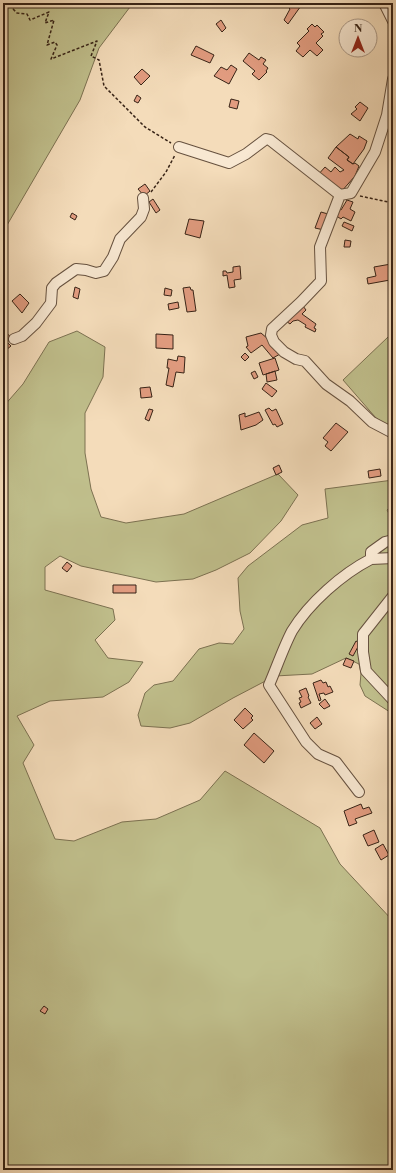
<svg xmlns="http://www.w3.org/2000/svg" width="396" height="1173" viewBox="0 0 396 1173" font-family="'Libre Bodoni',serif">
  <rect width="100%" height="100%" fill="#f4dcba"/>
  <filter id="stains"><feTurbulence type="fractalNoise" baseFrequency=".005" numOctaves="4"/><feColorMatrix values="0 0 0 0 .2 0 0 0 0 .09 0 0 0 0 .02 0 0 0 .5 -.17"/></filter>
  <radialGradient id="worn" r=".72"><stop offset=".6" stop-color="#630" stop-opacity="0"/><stop offset="1" stop-color="#630" stop-opacity=".3"/></radialGradient>
  <path fill="#c0bf8c" stroke="#7c7151" d="M3,3H133L99,48L80,100L3,232Z
    M77,331L105,347L103,377L85,413V453L91,489L101,517L126,523L184,514L278,474L298,495L281,521L250,553L216,570L193,579L156,582L81,566L60,556L45,567V590L113,609L115,620L95,640L108,658L143,662L129,682L103,697L50,701L17,716L34,745L23,763L55,839L74,841L122,822L156,819L200,800L225,771L320,828L340,864L393,921V1170H3V407L23,384L49,342Z
    M388,337L393,340V429L376,418L343,380Z
    M393,480V504L387,510L393,521V714L365,696L360,685L361,673L359,664L346,658L312,674L275,676L233,698L190,723L170,728L141,726L138,715L145,693L154,685L173,681L199,649L219,643L233,644L244,629L240,611L238,578L248,566L302,525L328,518L325,489Z"/>
  <path fill="#e29c80" stroke="#372316" d="M285,3H303L288,24L284,20L290,9L288,7L289,6Z
    M221,20L226,28L222,32L216,24Z
    M312,24L315,27L317,25L324,32L321,34L323,36L316,43L323,50L317,56L310,50L303,57L296,51L300,46L297,43L309,31L307,29Z
    M196,46L214,55L210,63L191,55Z
    M249,53L259,60L261,57L266,60L263,64L268,68L266,71L267,72L259,80L252,74L255,71L243,61Z
    M231,65L237,69L229,84L214,76L221,67L227,70Z
    M142,69L150,76L141,85L134,77Z
    M137,95L141,98L138,103L134,101Z
    M231,99L239,101L237,109L229,107Z
    M360,102L368,108L360,121L351,114L357,109L355,107Z
    M350,134L358,139L359,136L367,141L364,149L353,164L347,160L349,157L336,147Z
    M336,147L349,157L347,160L353,164L355,163L359,166L355,176L341,192L317,176L325,167L331,172L335,167L340,172L344,170L328,158Z
    M145,184L150,191L144,196L138,189Z
    M153,199L160,210L156,213L149,202Z
    M347,200L353,202L350,209L355,212L351,221L343,217L341,219L335,215L338,208L341,210Z
    M321,212L328,214L324,230L315,228Z
    M72,213L77,216L75,220L70,217Z
    M189,219L204,221L200,238L185,234Z
    M344,222L354,226L352,231L342,226Z
    M345,240L351,241L350,247H344Z
    M391,264L393,283H391L390,280L368,284L367,278L376,276L374,267Z
    M240,266L241,279L234,280L235,287L229,288L227,275L223,276V271H226L227,273L233,272V267Z
    M75,287L80,289L78,299L73,297Z
    M190,287L191,290H193L196,311L187,312L183,288Z
    M165,288L172,290L171,296L164,295Z
    M20,294L29,303L22,313L12,301Z
    M178,302L179,308L169,310L168,304Z
    M303,306L306,310L302,314L316,324L314,328L316,329L315,332L305,327L306,325L298,320L293,321L290,324L286,321Z
    M3,330L12,338L7,342L11,346L6,350L3,346V342L5,341L3,338Z
    M261,333L268,339L280,354L273,358L262,345L251,353L246,347L248,346L246,337Z
    M156,334L173,335V349L156,348Z
    M245,353L249,357L245,361L241,357Z
    M178,356L185,357L184,373L176,372L173,387L166,385L169,368H167L168,359L177,361Z
    M275,358L279,370L263,375L259,363Z
    M255,371L258,377L254,379L251,373Z
    M275,371L277,380L267,382L266,374Z
    M266,383L277,391L272,397L262,389Z
    M150,387L152,397L141,398L140,388Z
    M269,408L272,411L276,409L283,424L277,427L275,424L273,425L265,410Z
    M149,409L153,410L149,421L145,419Z
    M259,412L263,420L256,425L241,430L239,415L245,413V417Z
    M336,423L348,432L331,451L325,446L328,442L323,438Z
    M279,465L282,472L276,475L273,468Z
    M380,469L381,476L369,478L368,471Z
    M67,562L72,566L67,572L62,568Z
    M113,585H136V593H113Z
    M356,641L360,643L353,656L349,654Z
    M346,658L354,661L351,668L343,665Z
    M321,680L323,683L326,682L328,687L330,686L333,692L325,695L324,693L319,694L321,700L319,701L313,683Z
    M306,688L309,696L308,697L311,703L301,708L299,703L301,702L299,698L302,697L299,691Z
    M325,699L330,706L324,709L319,704Z
    M245,708L253,716L251,718L253,720L243,729L234,720Z
    M317,717L322,724L315,729L310,723Z
    M254,733L274,751L264,763L244,745Z
    M361,804L363,809L369,807L372,813L355,819L357,823L349,826L344,811Z
    M374,830L379,842L368,846L363,835Z
    M383,844L389,855L381,860L375,849Z
    M44,1006L48,1009L45,1014L40,1011Z"/>
  <g fill="none" stroke-linecap="round" stroke-linejoin="round">
    <g stroke="#66513f" stroke-width="12">
      <path id="minor" d="M384,3L393,21
        M393,79L387,115L375,152L351,193L340,195L320,247L321,281L301,302L272,329L271,335L274,342L284,352L296,359L305,361L326,384L350,401L372,422L393,433
        M179,147L229,163L246,154L266,139L270,140L340,195
        M14,339L22,336L36,323L51,303L52,288L56,283L76,269L86,270L96,273L104,271L113,257L120,239L141,217L144,209L143,198
        M393,540L385,542L371,552V559L393,558
        M393,596L363,634V652L366,671L393,700
        M359,792L336,762L318,754L306,742L269,685C276,669 284,646 292,631C309,603 342,574 371,559"/>
    </g>
    <path stroke="#372316" stroke-width="1.5" stroke-dasharray="3 2" stroke-linecap="butt" d="M20,5L12,8L17,13L27,14L30,20L49,12L45,23L54,20L47,45L55,42L57,45L51,59L97,41L91,56L99,60L104,86L145,127L171,143
      M151,192L166,172L175,155
      M360,196L393,203"/>
    <use href="#minor" stroke="#f8e8d2" stroke-width="10"/>
  </g>
  <rect width="396" height="1173" fill="none" stroke="#f4dcba" stroke-width="16"/>
  <rect x="4" y="4" width="388" height="1165" fill="none" stroke="#372316" stroke-width="2"/>
  <rect x="8" y="8" width="380" height="1157" fill="none" stroke="#372316"/>
  <g transform="translate(358 38)"><circle r="19" fill="#f8e8d2" stroke="#ab9987"/>
  <path d="M0-3L7 15L0 10L-7 15Z" fill="#8f2418"/>
  <text y="-6" font-size="11" font-weight="bold" text-anchor="middle" fill="#372316">N</text>
  </g>
  <rect width="100%" height="100%" filter="url(#stains)"/>
  <rect width="100%" height="100%" fill="url(#worn)"/>
</svg>
